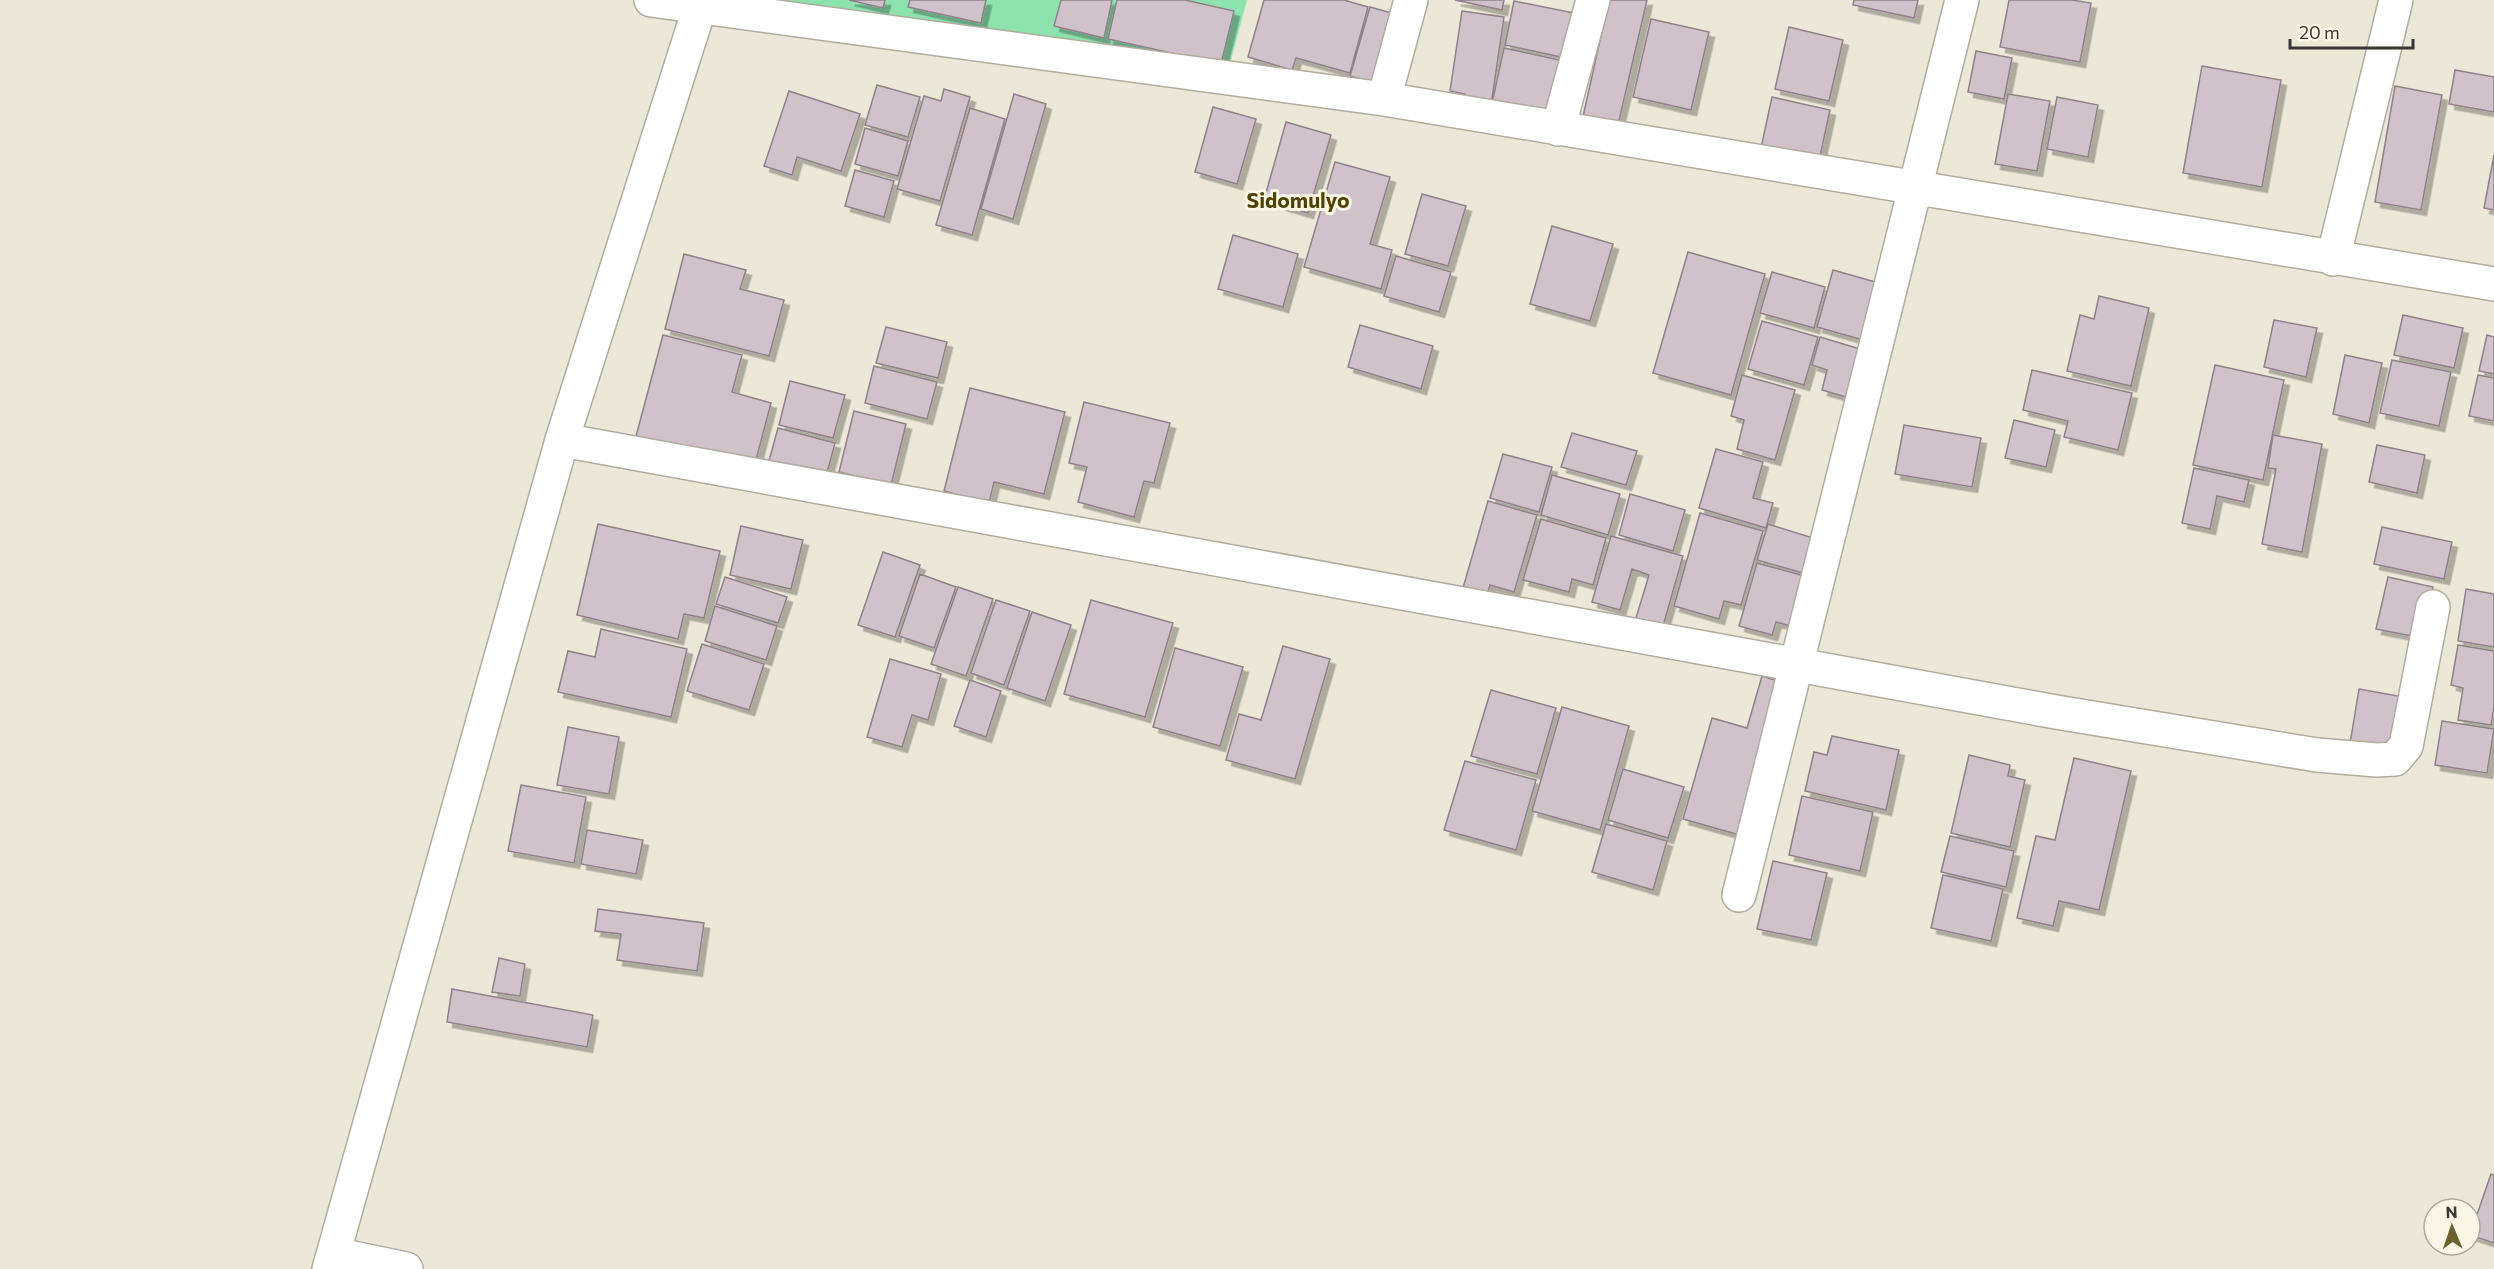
<svg xmlns="http://www.w3.org/2000/svg" width="2494" height="1269" viewBox="0 0 2494 1269" font-family="Commissioner,sans-serif">
  <defs>
    <filter id="shadow"><feDropShadow dx="5.5" dy="5.5" stdDeviation="0" flood-color="#0004"/></filter>
  </defs>
  <rect width="100%" height="100%" fill="#ece8d8"/>
  <path fill="#8ce3ad" d="M748,0H1247L1228,71Z"/>
  <path fill="#d1c1ca" stroke="#908189" stroke-width="1.5" filter="url(#shadow)" d="M849,0H885L883,8Z
    M910,0H986L981,23L908,7Z
    M1061,0H1112L1104,38L1054,26Z
    M1117,0H1185L1234,11L1221,64L1108,39Z
    M1264,0H1344L1368,7L1350,73L1296,58L1292,70L1248,57Z
    M1455,0H1504L1502,10Z
    M1609,0H1647L1617,129L1582,121Z
    M1854,0H1918L1914,18L1853,5Z
    M2009,0H2072L2091,3L2080,62L2000,47Z
    M1514,1L1579,14L1570,59L1505,45Z
    M1370,7L1406,17L1387,86L1350,76Z
    M1462,11L1504,17L1490,112L1462,108L1465,94L1450,91Z
    M1651,19L1709,32L1691,110L1633,97Z
    M1789,27L1843,40L1829,101L1775,89Z
    M1504,48L1568,62L1555,120L1491,108Z
    M1976,51L2012,58L2004,99L1968,92Z
    M2202,66L2281,80L2262,187L2183,173Z
    M2455,70L2494,77V112L2449,104Z
    M877,85L920,97L908,137L865,125Z
    M2395,86L2442,95L2421,210L2375,202Z
    M944,89L970,97L940,201L897,189L924,96L941,101Z
    M789,91L860,114L841,171L797,157L792,175L764,166Z
    M1014,94L1046,104L1013,219L981,209Z
    M2008,94L2050,101L2037,171L1995,164Z
    M1772,97L1830,110L1819,161L1761,148Z
    M2057,97L2098,105L2088,157L2047,149Z
    M1213,107L1256,119L1237,184L1195,172Z
    M970,108L1005,119L972,235L936,225Z
    M1286,122L1331,135L1308,213L1264,200Z
    M865,128L908,141L898,176L855,164Z
    M2494,155V210L2484,208Z
    M1335,162L1390,177L1370,244L1392,250L1381,289L1304,267Z
    M855,170L894,181L884,217L845,206Z
    M1422,194L1466,206L1448,266L1405,254Z
    M1552,226L1613,244L1590,321L1530,304Z
    M1233,235L1298,254L1283,307L1218,289Z
    M1688,252L1765,274L1731,395L1653,373Z
    M684,254L746,270L740,289L784,300L769,356L665,329Z
    M1396,256L1451,272L1439,312L1384,296Z
    M1833,270L1886,285L1870,342L1817,327Z
    M1772,272L1825,287L1814,328L1760,313Z
    M2099,296L2149,308L2131,386L2067,371L2080,315L2094,319Z
    M2403,315L2463,328L2454,368L2394,355Z
    M2274,320L2317,328L2306,377L2264,367Z
    M1762,321L1818,337L1804,385L1748,369Z
    M1360,325L1433,346L1421,389L1348,367Z
    M886,327L947,342L938,378L876,363Z
    M663,335L742,355L732,392L771,403L753,471L635,440Z
    M2487,335L2494,337V374L2479,371Z
    M1820,337L1870,352L1856,400L1822,390L1827,370L1812,365Z
    M2345,355L2382,363L2369,423L2333,414Z
    M2392,360L2451,372L2439,426L2380,413Z
    M2215,365L2284,380L2263,480L2193,465Z
    M874,366L937,382L927,419L865,403Z
    M2032,370L2132,393L2118,450L2064,437L2068,421L2023,410Z
    M1742,375L1795,390L1775,460L1737,449L1744,420L1731,416Z
    M2478,375L2494,378V421L2469,416Z
    M790,381L845,395L833,438L779,425Z
    M970,388L1065,412L1044,494L994,482L989,503L944,491Z
    M1084,402L1170,423L1154,483L1144,481L1134,517L1078,502L1087,467L1069,463Z
    M854,411L906,424L891,485L839,472Z
    M2014,420L2055,430L2046,467L2005,458Z
    M1904,425L1981,438L1972,487L1895,474Z
    M778,428L835,443L824,484L767,468Z
    M1572,433L1637,451L1626,485L1561,467Z
    M2273,435L2322,444L2302,552L2262,544L2276,469L2268,468Z
    M2377,445L2425,455L2417,493L2369,482Z
    M1716,449L1763,462L1753,498L1773,503L1766,528L1699,508Z
    M1503,454L1552,467L1539,512L1490,498Z
    M2194,468L2249,480L2244,502L2217,496L2210,529L2182,523Z
    M1552,475L1620,494L1608,535L1541,515Z
    M1630,494L1685,510L1673,551L1619,535Z
    M1488,501L1537,515L1514,592L1490,585L1485,601L1461,595Z
    M1700,513L1763,531L1741,605L1724,601L1719,619L1674,606Z
    M1541,519L1606,538L1593,585L1572,579L1569,592L1523,580Z
    M598,524L720,551L704,618L684,614L678,639L577,615Z
    M1768,524L1813,538L1803,573L1757,560Z
    M741,526L803,540L791,589L730,575Z
    M2382,527L2452,542L2444,579L2374,564Z
    M1611,536L1683,556L1663,626L1636,618L1649,575L1632,569L1620,610L1592,602Z
    M883,552L920,565L895,637L858,625Z
    M1757,563L1808,577L1794,627L1776,622L1772,635L1739,626Z
    M920,574L956,587L934,648L899,636Z
    M725,577L787,597L778,623L716,604Z
    M2388,577L2433,587L2422,638L2376,629Z
    M958,587L993,599L966,676L931,664Z
    M2466,589L2494,594V647L2458,641Z
    M996,600L1030,611L1004,685L971,673Z
    M1091,600L1173,623L1145,717L1064,694Z
    M715,606L777,626L766,660L705,641Z
    M1032,612L1071,625L1045,701L1007,688Z
    M601,629L687,649L671,717L558,692L568,651L595,657Z
    M702,644L764,664L749,710L687,691Z
    M2458,645L2494,651V707L2491,725L2458,720L2463,688L2451,685Z
    M1283,646L1330,659L1295,779L1226,760L1239,714L1261,720Z
    M1175,648L1243,667L1220,746L1153,727Z
    M890,659L941,674L928,720L912,715L902,747L867,737Z
    M1762,676L1787,684L1743,836L1683,819L1712,718L1747,728Z
    M970,680L1001,691L986,737L954,726Z
    M2359,689L2409,698L2399,753L2350,744Z
    M1491,690L1556,708L1537,774L1471,756Z
    M1562,707L1629,726L1600,830L1532,811Z
    M2442,721L2494,729L2487,773L2435,765Z
    M568,727L619,737L609,794L557,785Z
    M1832,736L1899,750L1886,810L1805,791L1814,752L1827,755Z
    M1969,755L2010,765L2008,776L2025,780L2010,847L1951,833Z
    M2074,758L2131,771L2099,910L2059,901L2053,926L2017,918L2036,836L2055,840Z
    M1465,761L1536,780L1516,850L1444,830Z
    M1623,769L1684,787L1668,838L1608,820Z
    M521,785L586,797L574,863L508,851Z
    M1802,796L1873,812L1860,871L1789,855Z
    M1606,824L1667,841L1653,890L1592,872Z
    M587,830L643,840L636,874L581,864Z
    M1950,836L2014,851L2006,887L1941,872Z
    M1773,861L1827,873L1811,940L1757,929Z
    M1943,875L2003,889L1991,941L1931,928Z
    M598,909L704,923L697,971L617,960L621,934L595,931Z
    M499,958L525,964L520,996L492,992Z
    M452,989L593,1015L587,1047L447,1022Z
    M2491,1174L2494,1175V1243L2470,1235Z"/>
  <g fill="none" stroke-linecap="round" stroke-linejoin="round">
    <g stroke="#b0ad9d" stroke-width="36">
      <path id="minor" d="M651,0L1384,99L2494,284
        M1384,99L1411,0
        M1558,129L1593,0
        M2333,259L2396,0
        M562,440L2056,712L2317,755L2377,760L2395,759L2406,746L2433,607
        M1739,895L1962,0
        M334,1254L406,1269"/>
    </g>
    <g stroke="#b0ad9d" stroke-width="36">
      <path id="secondary" d="M329,1269L562,440L702,0"/>
    </g>
    <use href="#minor" stroke="#fff" stroke-width="33"/>
    <use href="#secondary" stroke="#fff" stroke-width="33"/>
  </g>
  <g text-anchor="middle" dominant-baseline="central" stroke-width="6" stroke-linejoin="round" paint-order="stroke">
    <g font-size="21" font-weight="bold" fill="#504200" stroke="#f9f6e5">
      <text x="1298" y="199">Sidomulyo</text>
    </g>
  </g>
  <g transform="translate(2452 1227) rotate(358)"><circle r="28" fill="#f9f6e5" stroke="#acaa9d" stroke-width="1.5"/>
  <path d="M0-4.5L10 22L0 15L-10 22Z" fill="#6d612e"/>
  <text y="-9" font-size="16" font-weight="bold" text-anchor="middle" fill="#393731">N</text>
  </g>
  <path d="M2290 39v9h123v-9" fill="none" stroke="#393731" stroke-width="3"/>
  <text x="2299" y="39" font-size="18" fill="#393731" stroke="#f9f6e5" stroke-width="4.5" paint-order="stroke">20 m</text>
</svg>
